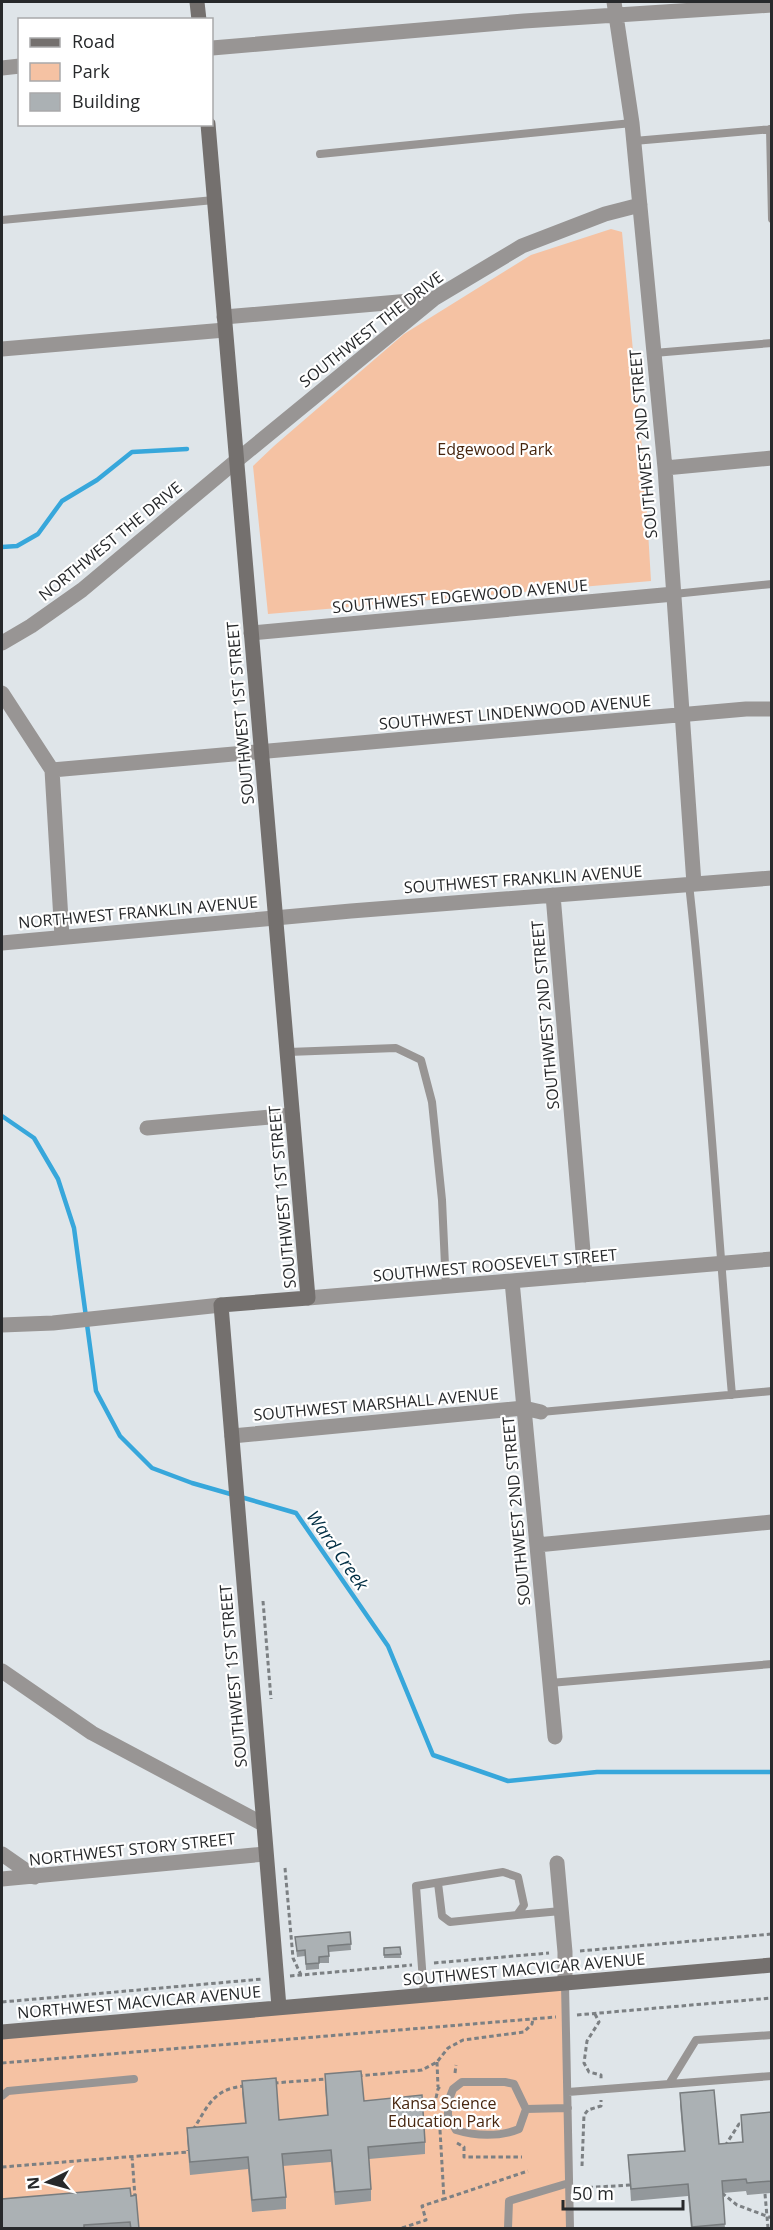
<svg xmlns="http://www.w3.org/2000/svg" width="773" height="2230" viewBox="0 0 773 2230" font-family="'Open Sans',sans-serif">
  <rect width="100%" height="100%" fill="#dfe5e9"/>
  <path fill="#f5c2a3" d="M611,229L622,232L645,481L651,581L268,614L253,466L274,446L404,334L531,255Z
    M565,1984L570,2228H2V2034Z"/>
  <g fill="none" stroke-linecap="round" stroke-linejoin="round">
    <path stroke="#37a7db" stroke-width="4.5" d="M2,547L17,546L38,534L62,501L97,480L132,452L187,449
      M2,1116L34,1138L58,1179L74,1228L96,1391L120,1436L152,1468L192,1483L296,1513L388,1646L433,1755L508,1781L597,1772H772"/>
    <path stroke="#7c8083" stroke-width="3" stroke-dasharray="4.5 3" stroke-linecap="butt" d="M263,1601L271,1699
      M285,1868L293,1958L301,1975
      M580,1951L772,1934
      M434,1963L549,1953
      M290,1976L412,1965
      M2,2002L263,1979
      M595,2014L599,2022L587,2041L584,2063L589,2072L601,2075V2079
      M577,2015L772,1998
      M437,2062L438,2087
      M2,2063L556,2017
      M455,2073L456,2065
      M358,2076L422,2070L437,2062L448,2048L463,2040L524,2032L532,2024L533,2019
      M274,2083L327,2079
      M436,2098L438,2089L441,2085
      M193,2130C208,2106 213,2089 244,2086
      M440,2130L444,2199L528,2171
      M457,2143L464,2147V2157H522
      M725,2146L739,2124H743
      M132,2156L135,2197
      M582,2166L584,2115L588,2110L601,2106V2100
      M2,2167L188,2152V2150
      M581,2188L630,2185
      M722,2193L737,2205L772,2218
      M765,2194L768,2228
      M402,2228L426,2220L422,2206L444,2199"/>
    <path stroke="#989594" stroke-width="8" d="M770,129L772,219
      M634,141L772,129
      M320,154L632,123
      M2,220L214,200
      M654,353L772,343
      M674,594L772,584
      M689,884C708,1054 717,1225 732,1395
      M288,1052L396,1048L421,1060L432,1102L442,1200L446,1287
      M541,1412L772,1391
      M550,1683L772,1664
      M517,1915L561,1911
      M565,1984L570,2228
      M424,1995L416,1886L503,1872L518,1877L524,1905L517,1915L450,1922L442,1916L438,1883
      M669,2084L696,2040L772,2035
      M568,2092L772,2076
      M2,2096L8,2091L134,2079
      M526,2109L514,2084L505,2082H462L453,2089L448,2102V2116L456,2130C475,2136 500,2137 519,2129L526,2109L568,2108
      M508,2228L509,2201L569,2183"/>
    <path stroke="#989594" stroke-width="15" d="M614,2L632,123L665,468L694,884
      M212,48L524,21L772,5
      M2,68L20,66
      M224,317L433,299
      M2,349L225,330
      M665,468L772,458
      M251,633L674,594
      M2,643L31,626L82,590L236,461L435,298L522,246L605,214L640,205
      M2,693L52,770L62,937
      M52,770L746,709H772
      M553,895L585,1275
      M2,943L351,911L772,878
      M147,1128L292,1115
      M512,1281L555,1737
      M308,1298L772,1259
      M2,1325L53,1323L221,1305
      M232,1436L524,1408L541,1412
      M537,1545L772,1522
      M2,1671L92,1733L263,1824
      M2,1854L35,1877
      M557,1863L565,1952V1984
      M2,1879L265,1854"/>
    <path stroke="#74706e" stroke-width="15" d="M197,2L199,20
      M208,124L308,1298L221,1305L279,2007
      M2,2032L772,1965"/>
  </g>
  <path fill="#93989b" d="M350,1932L351,1950L329,1952V1963H319V1969L306,1970L305,1956L297,1957L295,1937Z
    M400,1947L401,1958H384V1948Z
    M325,2074L425,2142V2154L369,2159L371,2189V2201L335,2205L331,2162L283,2166L286,2197V2209L252,2212L248,2169L190,2175L187,2140V2128L245,2123L242,2093V2081L279,2120L327,2115L325,2086Z
    M680,2093L719,2144L742,2142L741,2115L771,2112V2193L747,2195L746,2191L723,2193L725,2229H691L688,2196L631,2201L628,2155L684,2151L680,2105Z
    M131,2196L139,2229H2Z"/>
  <path fill="#abb1b4" stroke="#787c7e" stroke-width="1.5" d="M350,1932L351,1944L328,1946L329,1956L319,1957V1963L306,1964L305,1950L297,1951L295,1937Z
    M400,1947L401,1954L384,1955V1948Z
    M361,2071L364,2101L422,2095L425,2142L368,2147L371,2189L335,2192L331,2150L282,2154L286,2197L252,2200L248,2157L190,2162L187,2128L246,2123L242,2081L276,2078L279,2120L328,2115L325,2074Z
    M714,2090L719,2144L743,2142L741,2115L771,2112V2181L747,2183L746,2179L722,2181L725,2224L692,2227L688,2184L631,2189L628,2155L685,2151L680,2093Z
    M130,2188L131,2196L136,2195L139,2229H131L130,2222L84,2225V2229H2V2199Z"/>
  <g text-anchor="middle" dominant-baseline="central" stroke-width="4.5" stroke-linejoin="round" paint-order="stroke">
    <g font-size="16" fill="#27292b" stroke="#fff">
      <text transform="translate(371 329) rotate(-38)">SOUTHWEST THE DRIVE</text>
      <text transform="translate(643 444) rotate(-95)">SOUTHWEST 2ND STREET</text>
      <text transform="translate(110 541) rotate(-39)">NORTHWEST THE DRIVE</text>
      <text transform="translate(460 596) rotate(-5)">SOUTHWEST EDGEWOOD AVENUE</text>
      <text transform="translate(515 712) rotate(-5)">SOUTHWEST LINDENWOOD AVENUE</text>
      <text transform="translate(240 713) rotate(-95)">SOUTHWEST 1ST STREET</text>
      <text transform="translate(523 879) rotate(-4)">SOUTHWEST FRANKLIN AVENUE</text>
      <text transform="translate(138 912) rotate(-5)">NORTHWEST FRANKLIN AVENUE</text>
      <text transform="translate(545 1015) rotate(-95)">SOUTHWEST 2ND STREET</text>
      <text transform="translate(282 1197) rotate(-95)">SOUTHWEST 1ST STREET</text>
      <text transform="translate(495 1265) rotate(-5)">SOUTHWEST ROOSEVELT STREET</text>
      <text transform="translate(376 1404) rotate(-5)">SOUTHWEST MARSHALL AVENUE</text>
      <text transform="translate(516 1511) rotate(-95)">SOUTHWEST 2ND STREET</text>
      <text transform="translate(233 1676) rotate(-95)">SOUTHWEST 1ST STREET</text>
      <text transform="translate(132 1849) rotate(-6)">NORTHWEST STORY STREET</text>
      <text transform="translate(524 1969) rotate(-5)">SOUTHWEST MACVICAR AVENUE</text>
      <text transform="translate(139 2002) rotate(-5)">NORTHWEST MACVICAR AVENUE</text>
    </g>
    <g font-size="16" fill="#47260f" stroke="#fff">
      <text x="495" y="449">Edgewood Park</text>
      <text x="444" y="2103">Kansa Science<tspan x="444" dy="18">Education Park</tspan></text>
    </g>
    <g font-size="18" font-style="italic" fill="#002e43" stroke="#fff">
      <text transform="translate(338 1550) rotate(55)">Ward Creek</text>
    </g>
  </g>
  <rect width="773" height="2230" fill="none" stroke="#27292b" stroke-width="6"/>
  <rect x="18" y="18" width="195" height="108" fill="#ffffff" stroke="#a9a9aa" stroke-width="1.5"/>
  <rect x="30" y="38" width="30" height="9" fill="#74706e" stroke="#a9a9aa" stroke-width="1.5"/>
  <text x="72" y="48" font-size="18" fill="#27292b">Road</text>
  <rect x="30" y="63" width="30" height="18" fill="#f5c2a3" stroke="#a9a9aa" stroke-width="1.5"/>
  <text x="72" y="78" font-size="18" fill="#27292b">Park</text>
  <rect x="30" y="93" width="30" height="18" fill="#abb1b4" stroke="#a9a9aa" stroke-width="1.5"/>
  <text x="72" y="108" font-size="18" fill="#27292b">Building</text>
  <g transform="translate(48 2182) rotate(265)" stroke="#ffffff" stroke-width="4.5" paint-order="stroke">
  <path d="M0-4.5L10 22L0 15L-10 22Z" fill="#27292b"/>
  <text y="-9" font-size="16" font-weight="bold" text-anchor="middle" fill="#27292b">N</text>
  </g>
  <path d="M563 2200v9h120v-9" fill="none" stroke="#27292b" stroke-width="3"/>
  <text x="572" y="2200" font-size="18" fill="#27292b" stroke="#ffffff" stroke-width="4.5" paint-order="stroke">50 m</text>
</svg>
